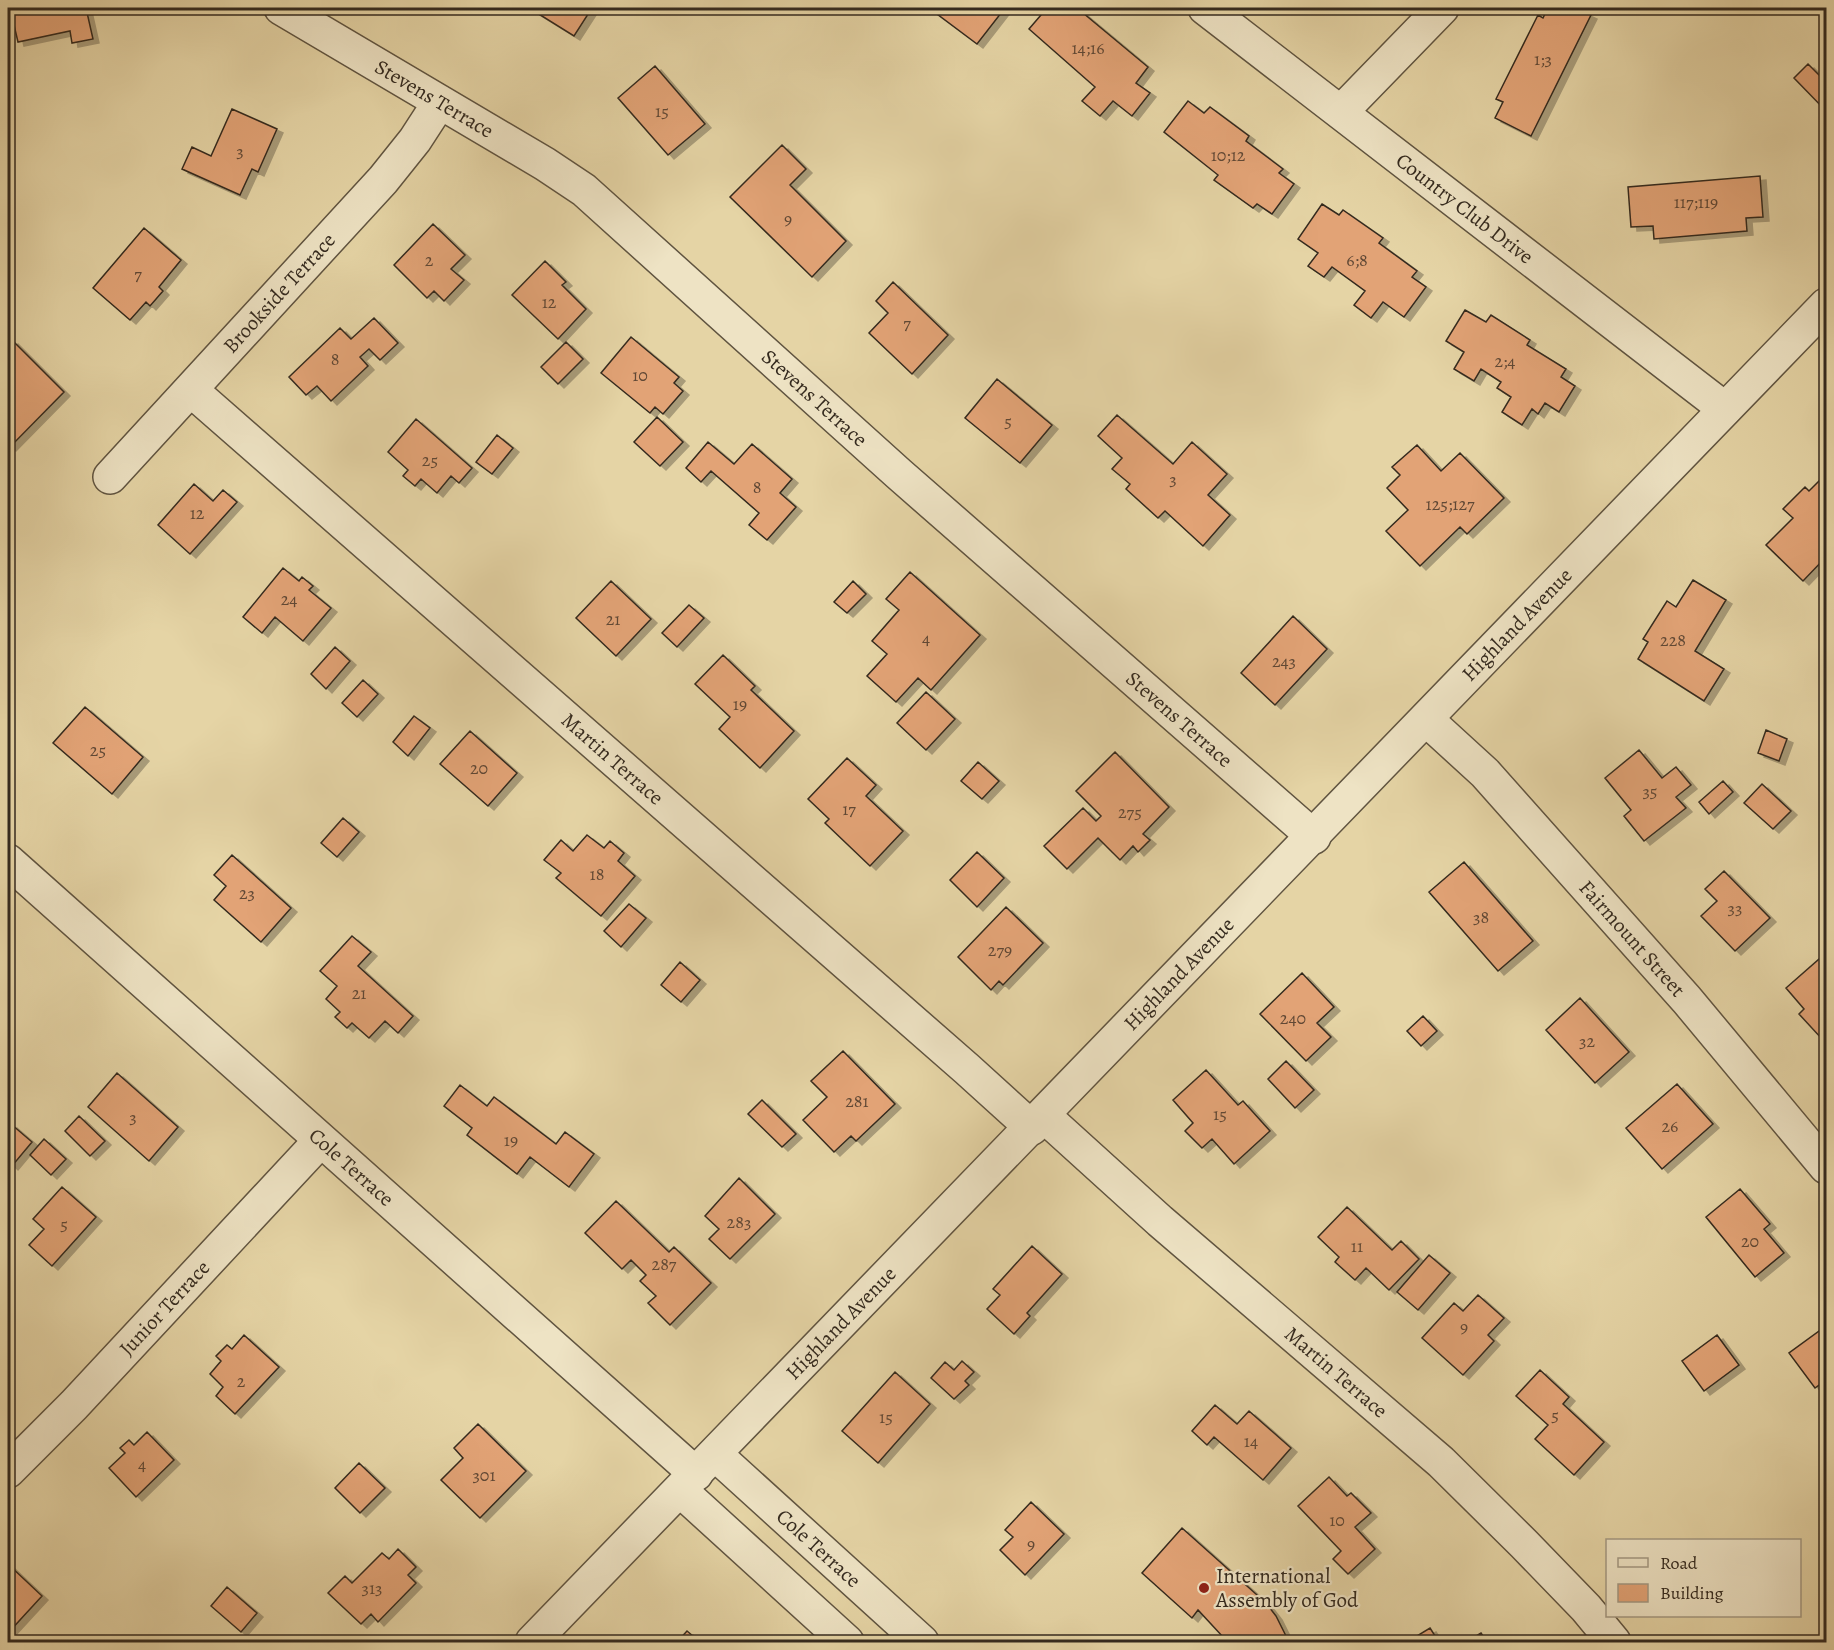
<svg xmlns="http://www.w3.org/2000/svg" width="1834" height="1650" viewBox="0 0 1834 1650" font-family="Alegreya,serif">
  <defs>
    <filter id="shadow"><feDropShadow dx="6" dy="4" stdDeviation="0" flood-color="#0004"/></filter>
  </defs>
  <rect width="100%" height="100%" fill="#e5d4a5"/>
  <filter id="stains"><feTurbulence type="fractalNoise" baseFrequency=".00333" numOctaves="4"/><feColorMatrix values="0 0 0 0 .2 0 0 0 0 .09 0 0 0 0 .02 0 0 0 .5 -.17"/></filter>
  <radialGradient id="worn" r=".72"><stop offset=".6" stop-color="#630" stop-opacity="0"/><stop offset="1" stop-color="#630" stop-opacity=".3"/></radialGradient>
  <path fill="#e2a376" stroke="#342a1f" stroke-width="1.5" filter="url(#shadow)" d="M10,8H86L93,39L72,43L70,31L18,42Z
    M529,8H592L574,36Z
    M941,8H1005L977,44L937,14Z
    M1047,8H1066L1072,12L1077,8L1148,67L1136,83L1150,93L1132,116L1113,101L1100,116L1082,101L1095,87L1029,29Z
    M1548,8H1576L1591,15L1531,136L1495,118L1503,102L1496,99L1538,15L1543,18Z
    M1808,64L1820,76L1826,70V111L1794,78Z
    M655,66L705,124L668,155L618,98Z
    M1188,101L1204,113L1210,107L1249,136L1246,141L1283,169L1279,173L1294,184L1272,214L1257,204L1253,208L1214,180L1218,175L1164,132Z
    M232,109L277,129L258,172L252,169L240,195L182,169L192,147L211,156Z
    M782,145L806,169L790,185L846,241L812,277L730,197Z
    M1760,176L1763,217L1746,218L1747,231L1654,239L1653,226L1631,227L1628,187Z
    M1322,204L1339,215L1343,210L1383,238L1379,243L1417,271L1412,277L1426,287L1404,317L1383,302L1371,318L1354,305L1365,291L1332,267L1324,277L1308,266L1318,253L1298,239Z
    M433,224L465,255L451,269L464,280L444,301L434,291L427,298L394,265Z
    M144,228L181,260L159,287L163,291L150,306L146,302L130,320L93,288Z
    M545,261L566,282L562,285L586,309L558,339L512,295Z
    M893,282L948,335L912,374L869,333L888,313L876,301Z
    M1465,310L1486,322L1491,315L1530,340L1527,345L1566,369L1561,377L1575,386L1559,412L1545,403L1538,414L1532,409L1522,425L1502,412L1511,397L1497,388L1501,382L1481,369L1474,381L1454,369L1464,352L1446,341Z
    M374,318L398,343L380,360L369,349L360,357L368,366L331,401L317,386L306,395L289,377L340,328L351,339Z
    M631,337L679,377L674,383L683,391L663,414L655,407L650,413L601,373Z
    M12,340L64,392L10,447L8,445V380L13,374L8,368V344Z
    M566,342L583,359L558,384L541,367Z
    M997,379L1052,425L1020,463L965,418Z
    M1117,415L1173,464L1192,442L1227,474L1208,495L1230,515L1203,546L1165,511L1158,518L1126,489L1130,484L1112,469L1122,458L1098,436Z
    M657,417L683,442L660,466L634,442Z
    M416,419L472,468L459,483L451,476L437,493L421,479L415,486L403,476L408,470L388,452Z
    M497,435L513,448L492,474L476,462Z
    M708,442L734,464L752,444L792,479L780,493L796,507L767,540L749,525L759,513L711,471L701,482L686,468Z
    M1417,445L1441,471L1460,453L1504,498L1467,534L1460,527L1420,566L1386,531L1408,510L1387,488L1400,475L1392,467Z
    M1826,474V557L1803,581L1766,545L1793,518L1783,509L1805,487L1809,491Z
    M194,484L213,501L223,490L237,502L190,554L158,525Z
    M283,568L299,581L302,577L313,586L309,590L331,608L303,641L275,617L262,633L243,617Z
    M910,572L980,635L931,690L918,678L896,702L867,676L887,654L872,641L899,610L886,599Z
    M1693,580L1726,600L1695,651L1724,669L1704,701L1638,659L1648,642L1643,639L1667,601L1676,607Z
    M611,581L651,619L616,656L576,618Z
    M853,581L866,594L847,613L834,602Z
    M689,605L704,618L677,647L662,633Z
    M1293,616L1327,649L1275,705L1241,673Z
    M335,647L350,661L326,689L311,674Z
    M723,655L755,686L751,690L794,731L760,768L719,729L730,717L695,684Z
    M363,680L378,694L357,717L342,703Z
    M926,692L955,719L926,750L897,723Z
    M85,707L143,757L112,794L53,743Z
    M414,716L430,728L408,756L393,742Z
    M1766,730L1787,739L1779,761L1758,753Z
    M470,731L517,773L488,806L440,764Z
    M1639,750L1662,778L1676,767L1691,785L1676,797L1686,808L1644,841L1624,816L1631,810L1605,778Z
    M1115,752L1169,807L1143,834L1150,840L1138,852L1133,846L1120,860L1098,838L1067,869L1044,846L1083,808L1096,821L1101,816L1076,791Z
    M847,758L876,785L866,796L903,831L870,866L825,823L829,819L808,799Z
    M978,762L999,781L982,799L961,781Z
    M1723,781L1733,792L1709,814L1699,802Z
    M1762,784L1791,811L1773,829L1744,803Z
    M343,818L359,832L337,857L321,843Z
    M587,835L604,848L610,841L624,853L618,861L635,876L601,916L556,878L561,873L544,860L561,840L573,851Z
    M977,852L1004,878L977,907L950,880Z
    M232,855L291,908L261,942L214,900L226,886L214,875Z
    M1464,862L1533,941L1498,971L1429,892Z
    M1724,871L1770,918L1735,951L1701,916L1717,901L1705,889Z
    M629,904L646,918L621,947L604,931Z
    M1006,907L1043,943L1003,985L999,981L991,990L958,957Z
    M352,936L371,952L358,966L413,1016L398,1033L385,1021L369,1038L352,1023L347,1028L335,1017L340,1012L326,999L337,986L320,971Z
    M1826,953V1035L1822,1039L1799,1014L1804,1009L1786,988Z
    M680,962L700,980L681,1002L661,985Z
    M1302,973L1334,1007L1317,1023L1331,1037L1306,1061L1260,1014Z
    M1580,998L1629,1052L1595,1083L1546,1030Z
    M1423,1016L1437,1031L1421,1046L1407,1031Z
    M843,1051L895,1104L856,1141L851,1136L834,1152L803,1120L827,1097L811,1081Z
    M1286,1061L1314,1090L1295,1108L1268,1079Z
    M1206,1070L1238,1105L1243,1101L1270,1131L1234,1164L1212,1139L1202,1148L1185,1131L1193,1123L1173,1100Z
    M117,1073L178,1127L149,1161L88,1107Z
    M1677,1084L1713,1124L1662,1169L1626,1128Z
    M460,1085L487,1106L494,1097L556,1144L565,1132L594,1154L569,1187L530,1157L517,1174L467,1135L472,1128L444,1106Z
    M762,1100L796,1134L782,1147L748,1114Z
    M79,1116L105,1141L90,1156L65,1131Z
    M11,1124L32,1142L12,1166L8,1162V1129Z
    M44,1139L66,1159L51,1175L30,1155Z
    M739,1178L775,1214L730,1259L709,1239L719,1229L705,1216Z
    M62,1187L96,1217L52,1266L29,1245L44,1229L33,1219Z
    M1740,1189L1770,1224L1764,1229L1784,1253L1755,1277L1706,1217Z
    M616,1201L669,1252L674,1247L711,1283L670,1325L648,1303L656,1296L640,1281L646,1275L631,1260L622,1269L585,1233Z
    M1347,1207L1392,1250L1401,1241L1419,1259L1389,1290L1366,1268L1355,1280L1335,1262L1339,1257L1318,1237Z
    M1032,1246L1062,1274L1027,1313L1030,1316L1014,1334L987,1309L1000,1295L993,1289Z
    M1429,1255L1450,1273L1418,1310L1397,1292Z
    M1478,1295L1504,1318L1488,1335L1494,1341L1463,1375L1422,1338L1454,1303L1463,1311Z
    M1826,1326V1380L1815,1388L1789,1353Z
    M244,1335L279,1367L235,1414L216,1396L223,1387L210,1374L221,1361L216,1356L227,1345L232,1349Z
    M1717,1335L1739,1365L1704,1391L1682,1361Z
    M962,1361L974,1372L965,1381L969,1385L954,1399L931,1378L945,1362L954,1370Z
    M1540,1370L1569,1397L1563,1404L1604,1442L1574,1475L1535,1439L1548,1425L1516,1396Z
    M895,1372L930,1404L878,1463L842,1431Z
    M1215,1405L1237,1424L1249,1411L1291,1448L1263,1480L1214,1437L1207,1445L1192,1431Z
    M478,1424L526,1471L480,1518L441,1480L463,1458L454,1448Z
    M147,1432L174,1460L136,1497L109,1468L125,1453L120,1448L129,1440L134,1445Z
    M359,1463L385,1488L360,1513L335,1488Z
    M1329,1477L1347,1496L1351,1493L1371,1513L1355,1527L1375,1549L1348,1574L1333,1559L1341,1551L1298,1506Z
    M1031,1502L1064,1534L1025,1575L1000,1550L1013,1537L1005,1530Z
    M1182,1528L1266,1603L1276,1616L1289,1642H1217L1224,1638L1198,1610L1192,1618L1142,1573Z
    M398,1549L416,1567L408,1575L416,1583L378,1622L371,1614L361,1624L328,1593L345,1576L352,1583L382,1553L389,1559Z
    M8,1564L42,1596L8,1633Z
    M227,1587L257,1613L241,1632L211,1606Z
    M1430,1628L1439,1642H1407Z
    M687,1631L700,1642H677Z
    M1481,1633L1487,1642H1466Z"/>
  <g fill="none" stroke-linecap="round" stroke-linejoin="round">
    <g stroke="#605440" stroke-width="36">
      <g id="minor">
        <path id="s1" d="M281,8L545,164L584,190L899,474L1314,837"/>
        <path id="s2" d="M1205,8L1725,409"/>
        <path d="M1341,112L1442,8"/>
        <path id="s3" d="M191,390L967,1069L1032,1128"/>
        <path id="s4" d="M110,477L383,180L415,140L439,103"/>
        <path id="s5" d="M1427,720L1485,773L1687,1000L1826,1167"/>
        <path id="s6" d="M8,861L696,1474"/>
        <path id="s7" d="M1043,1115L1160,1221L1441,1462L1524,1544L1586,1608L1614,1642"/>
        <path id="s8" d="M715,1454L922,1642"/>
        <path id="s9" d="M8,1471L74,1405L320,1141"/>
        <path d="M680,1490L847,1642"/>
        <path id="s10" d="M532,1642L1826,305"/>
      </g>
    </g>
    <use href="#minor" stroke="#eee3c4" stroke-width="33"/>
  </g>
  <circle fill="#8f2418" stroke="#eee3c4" stroke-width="2" cx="1204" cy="1588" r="6"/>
  <g text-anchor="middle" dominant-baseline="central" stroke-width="4.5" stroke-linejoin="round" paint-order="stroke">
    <g font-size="18" fill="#604835">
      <text x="1088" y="48">14;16</text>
      <text x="1543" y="59">1;3</text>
      <text x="662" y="111">15</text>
      <text x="240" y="151">3</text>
      <text x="1228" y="155">10;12</text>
      <text x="1696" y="202">117;119</text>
      <text x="788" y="219">9</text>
      <text x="429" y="260">2</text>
      <text x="1357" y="260">6;8</text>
      <text x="138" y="274">7</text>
      <text x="549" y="302">12</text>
      <text x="907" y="323">7</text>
      <text x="335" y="359">8</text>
      <text x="1505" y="361">2;4</text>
      <text x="640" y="375">10</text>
      <text x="1008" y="421">5</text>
      <text x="430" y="460">25</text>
      <text x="1173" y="479">3</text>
      <text x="757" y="487">8</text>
      <text x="1450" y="504">125;127</text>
      <text x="197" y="513">12</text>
      <text x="289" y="599">24</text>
      <text x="613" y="619">21</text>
      <text x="926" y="638">4</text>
      <text x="1673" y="640">228</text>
      <text x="1284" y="661">243</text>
      <text x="740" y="704">19</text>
      <text x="98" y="750">25</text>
      <text x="479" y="768">20</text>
      <text x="1650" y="791">35</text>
      <text x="849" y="809">17</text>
      <text x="1130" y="812">275</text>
      <text x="597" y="874">18</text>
      <text x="247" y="893">23</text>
      <text x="1735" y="908">33</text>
      <text x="1481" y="917">38</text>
      <text x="1000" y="950">279</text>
      <text x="359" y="993">21</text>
      <text x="1293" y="1018">240</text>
      <text x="1587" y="1041">32</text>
      <text x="857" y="1101">281</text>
      <text x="1220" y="1114">15</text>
      <text x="133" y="1117">3</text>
      <text x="1670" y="1126">26</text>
      <text x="511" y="1140">19</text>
      <text x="739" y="1222">283</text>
      <text x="64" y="1224">5</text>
      <text x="1750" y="1241">20</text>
      <text x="1357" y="1246">11</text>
      <text x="664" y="1264">287</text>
      <text x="1464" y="1327">9</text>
      <text x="241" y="1381">2</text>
      <text x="1555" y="1415">5</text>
      <text x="886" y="1417">15</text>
      <text x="1251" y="1441">14</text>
      <text x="142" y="1464">4</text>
      <text x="484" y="1475">301</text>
      <text x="1337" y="1520">10</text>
      <text x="1031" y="1544">9</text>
      <text x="372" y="1588">313</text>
    </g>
    <g font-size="21" fill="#342a1f" stroke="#eee3c4">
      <text stroke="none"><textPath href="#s1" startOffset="178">Stevens Terrace</textPath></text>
      <text stroke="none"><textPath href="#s2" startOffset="328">Country Club Drive</textPath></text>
      <text stroke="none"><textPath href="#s4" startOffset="250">Brookside Terrace</textPath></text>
      <text stroke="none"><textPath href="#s1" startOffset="664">Stevens Terrace</textPath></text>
      <text stroke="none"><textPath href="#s10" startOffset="1416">Highland Avenue</textPath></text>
      <text stroke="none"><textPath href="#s1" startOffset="1150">Stevens Terrace</textPath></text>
      <text stroke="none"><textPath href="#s3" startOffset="560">Martin Terrace</textPath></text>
      <text stroke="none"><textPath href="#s5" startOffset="300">Fairmount Street</textPath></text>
      <text stroke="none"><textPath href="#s10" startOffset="930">Highland Avenue</textPath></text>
      <text stroke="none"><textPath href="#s6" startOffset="460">Cole Terrace</textPath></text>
      <text stroke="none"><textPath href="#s9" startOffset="226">Junior Terrace</textPath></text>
      <text stroke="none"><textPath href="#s10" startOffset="444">Highland Avenue</textPath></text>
      <text stroke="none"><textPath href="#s7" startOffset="390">Martin Terrace</textPath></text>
      <text stroke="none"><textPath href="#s8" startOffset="140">Cole Terrace</textPath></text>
    </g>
    <g font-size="21" fill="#342a1f" stroke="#eee3c4" text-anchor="start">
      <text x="1216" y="1576">International<tspan x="1216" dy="24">Assembly of God</tspan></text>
    </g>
  </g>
  <rect width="1834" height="1650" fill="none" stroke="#e5d4a5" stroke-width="30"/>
  <rect x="9" y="9" width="1816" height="1632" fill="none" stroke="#342a1f" stroke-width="3"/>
  <rect x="15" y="15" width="1804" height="1620" fill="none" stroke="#342a1f" stroke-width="1.5"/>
  <rect x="1606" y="1539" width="195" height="78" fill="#eee3c4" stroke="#a49982" stroke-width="1.5"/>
  <rect x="1618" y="1558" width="30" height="9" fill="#eee3c4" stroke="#a49982" stroke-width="1.5"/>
  <text x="1660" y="1569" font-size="18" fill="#342a1f">Road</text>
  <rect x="1618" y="1584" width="30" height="18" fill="#e2a376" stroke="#a49982" stroke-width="1.5"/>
  <text x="1660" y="1599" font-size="18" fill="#342a1f">Building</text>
  <rect width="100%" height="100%" filter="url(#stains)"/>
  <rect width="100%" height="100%" fill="url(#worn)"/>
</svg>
